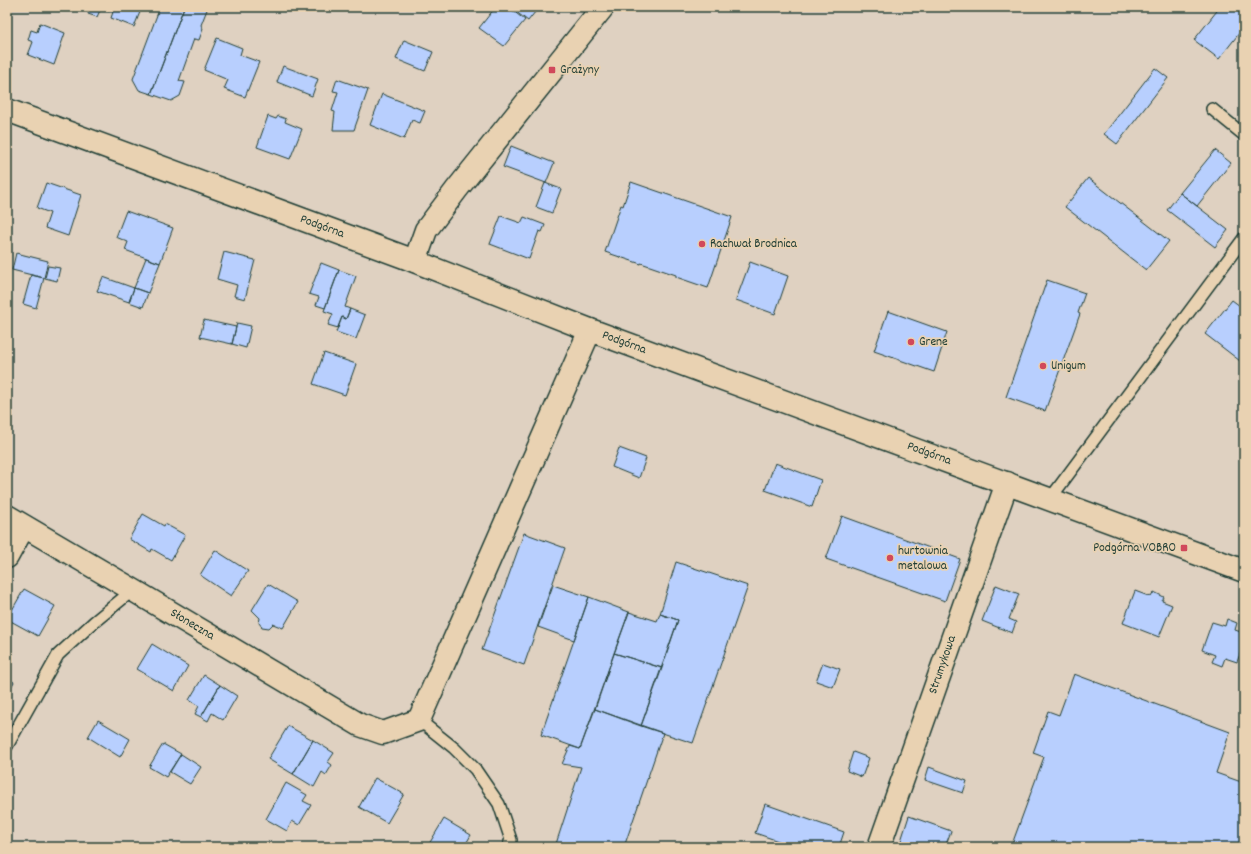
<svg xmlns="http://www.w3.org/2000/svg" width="1251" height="854" viewBox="0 0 1251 854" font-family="Dekko,sans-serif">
  <rect width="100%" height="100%" fill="#dfd1c1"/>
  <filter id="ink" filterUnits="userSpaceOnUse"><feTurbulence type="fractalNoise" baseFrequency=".025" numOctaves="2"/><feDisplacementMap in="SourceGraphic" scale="8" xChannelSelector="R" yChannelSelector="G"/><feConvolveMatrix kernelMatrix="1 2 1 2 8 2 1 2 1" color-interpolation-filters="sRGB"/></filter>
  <g filter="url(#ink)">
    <path fill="#b8cffe" stroke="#1f3d34" d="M90,7H142L134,27L111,18L113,12L101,8L97,17L88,14Z
      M160,7H184L151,94L139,90L133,79Z
      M184,7H208L201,25L203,29L199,40L194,39L179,81L185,82L180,96L171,101L151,94Z
      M491,7H508L525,20L504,46L479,28L494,9Z
      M510,7H539L528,21Z
      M1220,7H1244V27L1219,59L1194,40Z
      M40,23L65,33L54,65L28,55L33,42L28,40L31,30L37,32Z
      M217,38L242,48L240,55L259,62L245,97L224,89L228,80L204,70Z
      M404,40L433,52L425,71L396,59Z
      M283,66L318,79L312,96L277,82Z
      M1155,68L1168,78L1117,144L1104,134Z
      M337,79L368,90L354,130H333L335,112L332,111L338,92L333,91Z
      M382,94L425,111L420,123L412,120L404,139L370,125Z
      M268,116L276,119L278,116L286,119L285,122L302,129L290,159L257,147Z
      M511,146L554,163L546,183L503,167Z
      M1215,150L1231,163L1197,206L1180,193Z
      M1088,178L1169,241L1146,270L1065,207Z
      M631,182L732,217L708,288L676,277V275L641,263V264L605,252L621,205L623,206Z
      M46,183L81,195L68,236L45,228L50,213L37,208Z
      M545,183L561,189L552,213L536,207Z
      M1180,193L1228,230L1215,247L1167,210Z
      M126,211L173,228L160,263L125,250L128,242L116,237Z
      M501,216L521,223L524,217L545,225L542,232L539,231L529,259L490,244Z
      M224,252L255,260L245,299L234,296L237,285L217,279Z
      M16,253L48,261L44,278L12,270Z
      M146,258L160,263L148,293L134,288Z
      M750,262L788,276L775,314L736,300Z
      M321,263L339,270L325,308L316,305L319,297L309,294Z
      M48,266L60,268L57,281L45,278Z
      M339,270L356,276L345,307L350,309L346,319L342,317L338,328L328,325L333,314L324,311Z
      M31,275L44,278L36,308L23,304Z
      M103,277L134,288L129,302L97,291Z
      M1047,280L1085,293L1078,313L1080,314L1045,411L1006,397Z
      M134,288L148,293L143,307L129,302Z
      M1232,300L1244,309V364L1205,334Z
      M350,309L365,315L356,339L336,332L342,317L346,319Z
      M888,311L947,332L934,372L874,351Z
      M204,320L236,327L232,344L200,337Z
      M237,323L251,326L246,348L232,344Z
      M324,353L356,364L345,395L313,384Z
      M619,448L646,458L639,478L612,467Z
      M775,463L821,480L812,507L765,490Z
      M143,514L164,526L165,524L185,535L171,560L152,549L151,552L129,539Z
      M842,516L960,559L945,601L826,559Z
      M524,533L565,548L524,665L482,650Z
      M215,550L248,571L231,596L200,575Z
      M676,562L748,586L693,743L641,726L678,620L660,614Z
      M268,584L298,602L283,628L273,624L269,628L262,627L259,623L260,618L252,610Z
      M553,585L589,597L574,640L538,627Z
      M996,585L1019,594L1009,619L1016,622L1012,633L982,621Z
      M24,589L55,606L38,636L7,619Z
      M1135,591L1151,597L1154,592L1164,597L1162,601L1172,605L1159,637L1123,623Z
      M589,597L629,612L580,749L541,735Z
      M629,612L657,621L660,614L678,620L662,668L614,653Z
      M1227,619L1237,623L1235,630L1244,633V643L1237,662L1225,658L1222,666L1212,662L1215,655L1202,650L1212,622L1225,626Z
      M152,644L188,666L174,691L137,669Z
      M614,653L662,668L641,726L595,709Z
      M823,663L840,669L833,687L816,681Z
      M1074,674L1230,732L1216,773L1244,783V847H1011L1044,757L1033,753L1048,711L1059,715Z
      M204,675L220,685L201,717L195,714L199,706L189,700Z
      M7,678L14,682L7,694Z
      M220,685L237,696L223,720L212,713L208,721L201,717Z
      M595,709L663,733L624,847H555L581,767L562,764L570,746L580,749Z
      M98,720L130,739L120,757L88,737Z
      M288,726L313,740L293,774L268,759Z
      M313,740L334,753L328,762L332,765L326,775L322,772L314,787L293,774Z
      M163,744L181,754L166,777L149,767Z
      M853,752L869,758L862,777L847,771Z
      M181,754L201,767L190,784L170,772Z
      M929,767L967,781L963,793L925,780Z
      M375,778L404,794L387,823L359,807Z
      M286,783L307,795L303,801L311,805L299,825L292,821L287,831L266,819Z
      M765,804L844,832L839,847H796L755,833Z
      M909,816L951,831L945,847H899Z
      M444,819L471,835L464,847H433L429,844Z"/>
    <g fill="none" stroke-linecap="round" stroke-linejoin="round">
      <g stroke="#1f3d34" stroke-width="14">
        <path id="service" d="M1212,109L1244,135
          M1050,499L1244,238
          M419,720L454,748L475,769L499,804L511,840L508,847
          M7,746L58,655L94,622L133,590"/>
      </g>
      <g stroke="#1f3d34" stroke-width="25">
        <path id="minor" d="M415,261L426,230L457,189L603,7
          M7,516L133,590L360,725L383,733L419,720L590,330
          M7,557L24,526
          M879,847L1007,483"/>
      </g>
      <g stroke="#1f3d34" stroke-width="25">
        <path id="secondary" d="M7,110L404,257L590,330L1244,571"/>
      </g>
      <use href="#service" stroke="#e9d2b2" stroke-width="11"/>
      <use href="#minor" stroke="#e9d2b2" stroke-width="22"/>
      <use href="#secondary" stroke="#e9d2b2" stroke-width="22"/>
    </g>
  </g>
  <g fill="#d1495b" stroke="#e9d2b2" stroke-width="1.5">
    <rect x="548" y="66" width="8" height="8" rx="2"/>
    <circle cx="702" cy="244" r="4"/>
    <circle cx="911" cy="342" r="4"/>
    <circle cx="1043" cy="366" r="4"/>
    <rect x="1180" y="544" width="8" height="8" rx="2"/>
    <circle cx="890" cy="558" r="4"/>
  </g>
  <g text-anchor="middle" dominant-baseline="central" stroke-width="3.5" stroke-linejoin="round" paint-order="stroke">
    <g font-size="13" fill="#1f3d34" stroke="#e9d2b2" text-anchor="start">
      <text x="560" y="70">Grażyny</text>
      <text x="710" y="244">Rachwał Brodnica</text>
      <text x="919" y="342">Grene</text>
      <text x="1051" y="366">Unigum</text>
      <text x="1176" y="548" text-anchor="end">Podgórna VOBRO</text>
      <text x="898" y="551">hurtownia<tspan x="898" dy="15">metalowa</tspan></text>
    </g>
    <g font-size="13" fill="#1f3d34" stroke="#e9d2b2">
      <text transform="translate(322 227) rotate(20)">Podgórna</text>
      <text transform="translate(624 343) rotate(20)">Podgórna</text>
      <text transform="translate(929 454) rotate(20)">Podgórna</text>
      <text transform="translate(192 625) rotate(31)">Słoneczna</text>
      <text transform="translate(943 665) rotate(-71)">Strumykowa</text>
    </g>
  </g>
  <rect width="1251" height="854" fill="none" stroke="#e9d2b2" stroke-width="24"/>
  <rect x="12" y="12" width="1227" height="830" fill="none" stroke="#1f3d34" stroke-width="1.5" filter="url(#ink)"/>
</svg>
